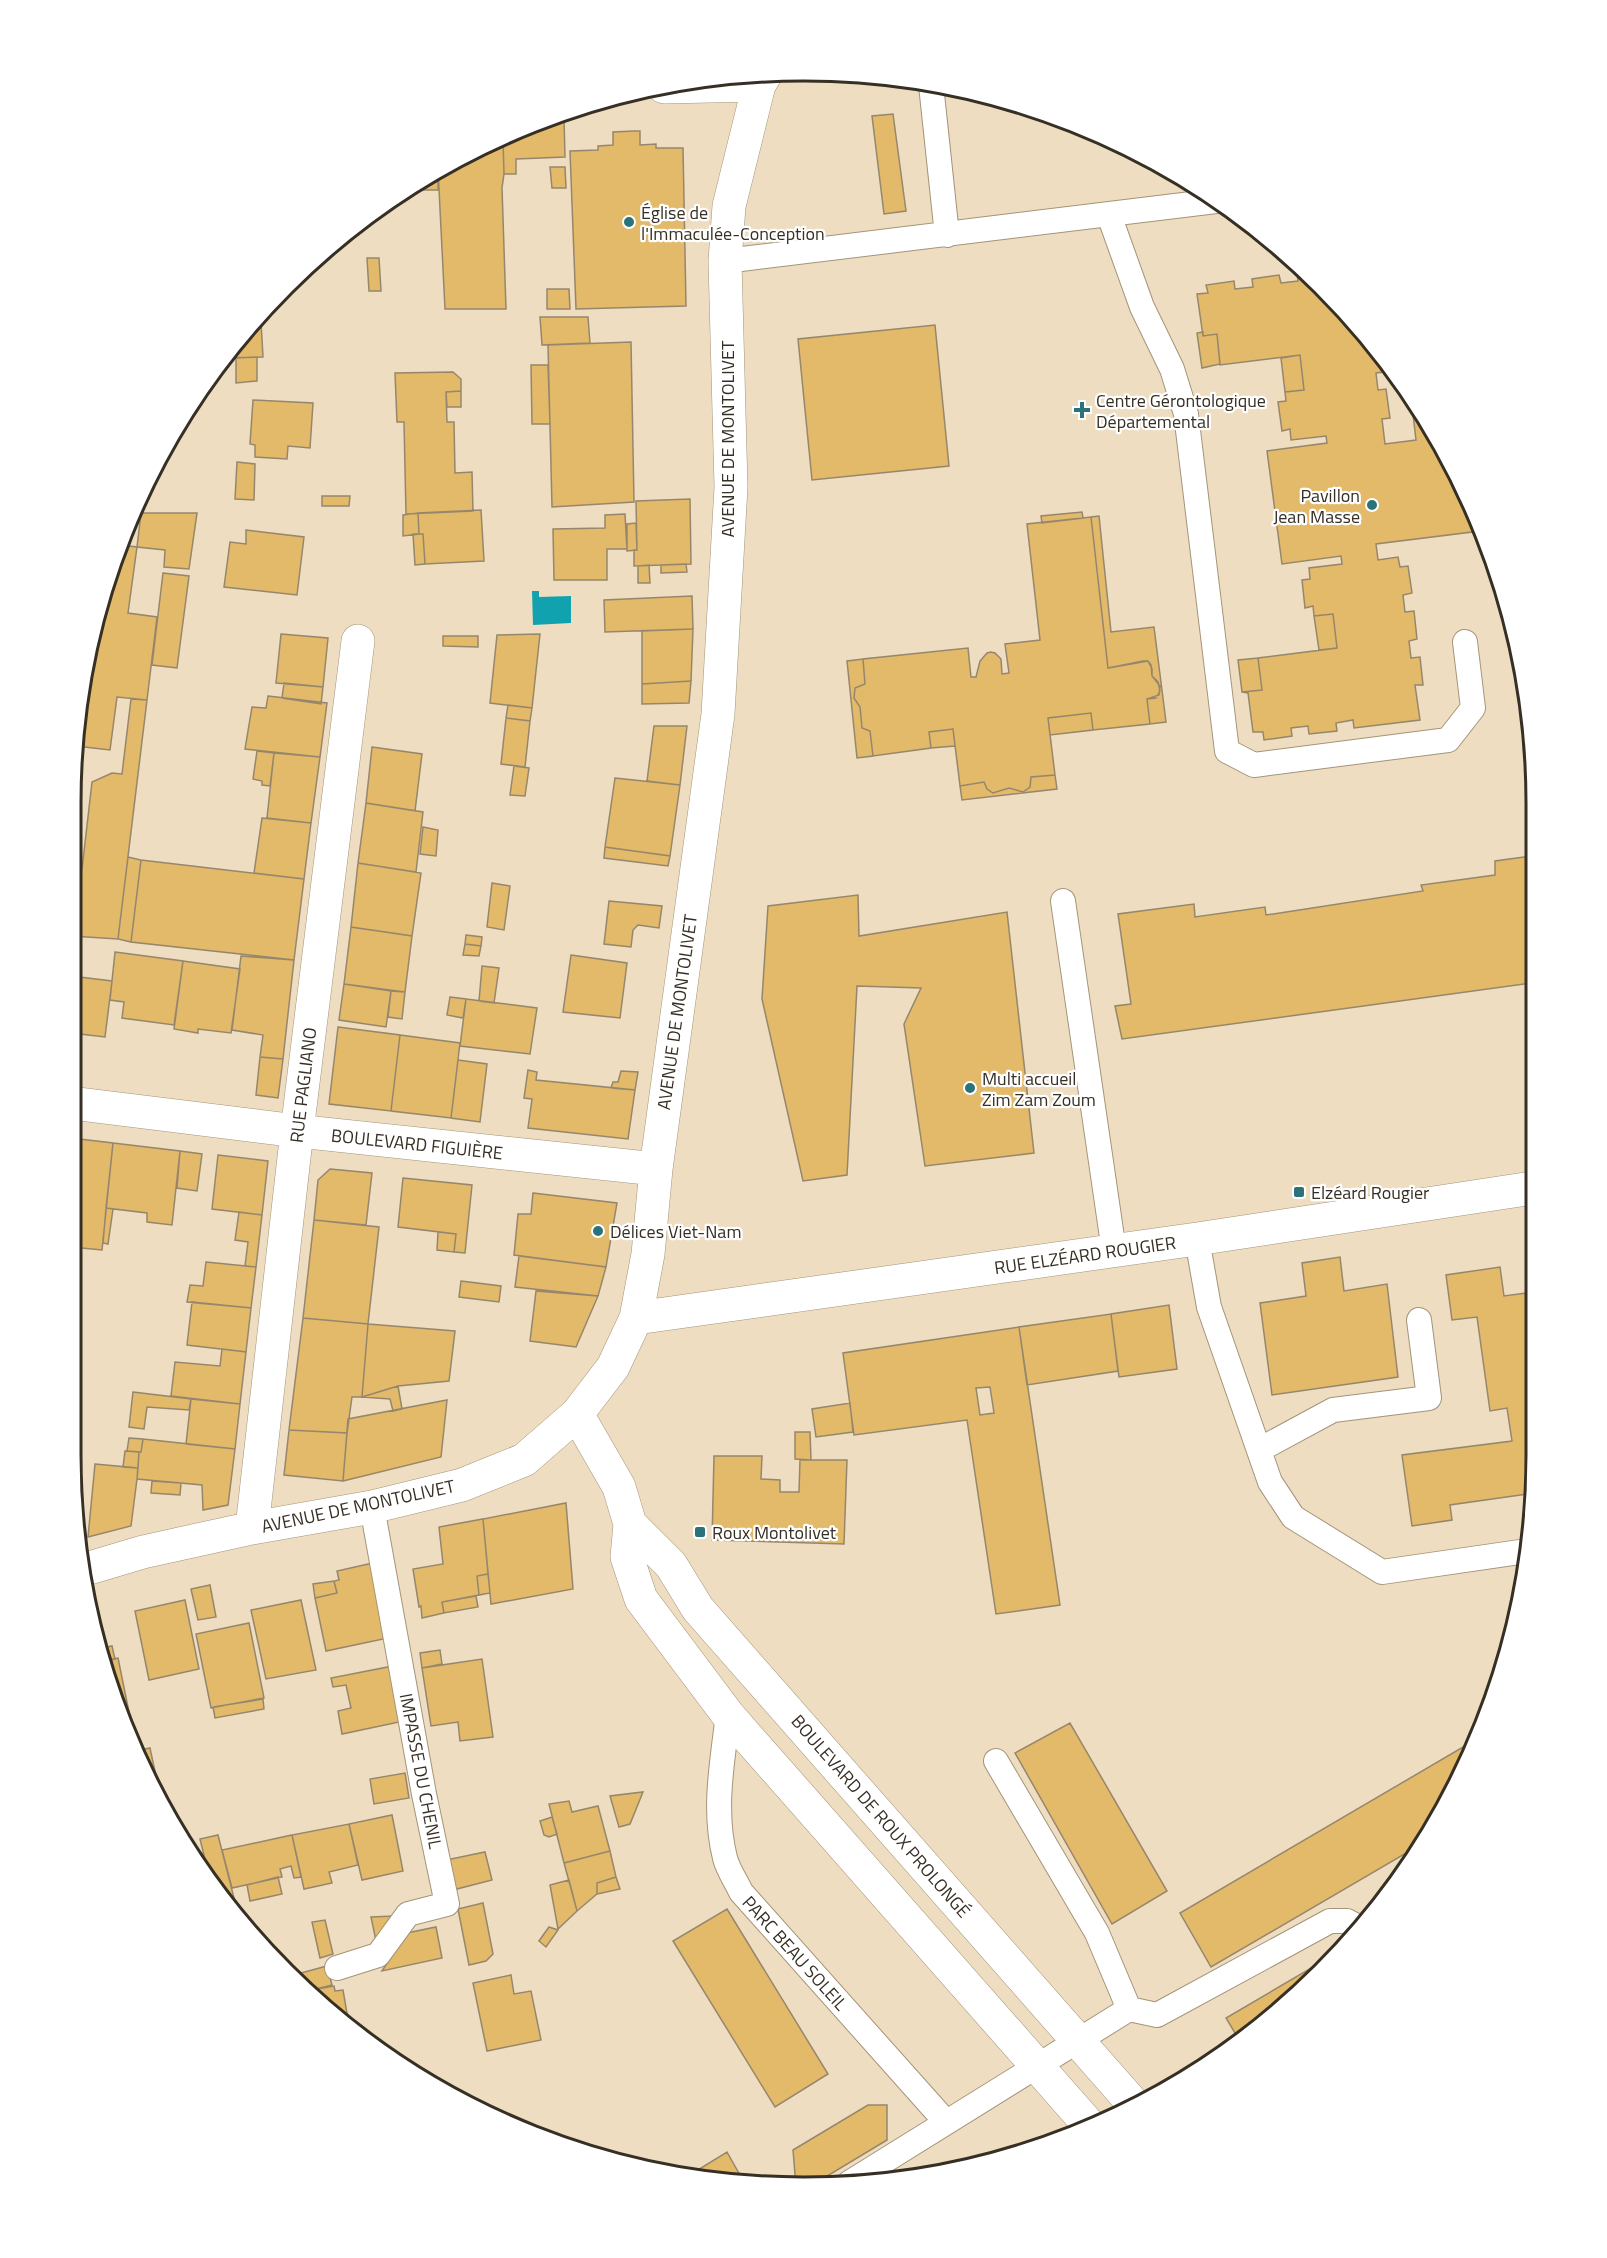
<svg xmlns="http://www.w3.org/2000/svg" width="1607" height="2258" viewBox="0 0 1607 2258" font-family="'Titillium Web',sans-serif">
  <rect width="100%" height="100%" fill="#eeddc0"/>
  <path fill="#10a3af" d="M532,591H539V597L571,596V623L533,625Z"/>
  <path fill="#e3b96a" stroke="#96876c" stroke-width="1.5" fill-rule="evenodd" d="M893,114L906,211L884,214L872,116Z
    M547,119H564L565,157L516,159V174H504L503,139Z
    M634,131H640V145L656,144V148H683L686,306L576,309L570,151L598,150V146L613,145V132Z
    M503,139L504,174L502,188L506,309H445L438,169Z
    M550,167H565L566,188H552Z
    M438,169V190H407L437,169Z
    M367,258H379L381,291H369Z
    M1303,272L1354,320L1383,362L1384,372L1376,373L1378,390L1386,389L1390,418L1382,419L1385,444L1416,440L1412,406L1461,480L1480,531L1376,544L1378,560L1398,557L1400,567L1408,566L1412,593L1403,595L1405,612L1414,611L1417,639L1409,641L1411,658L1420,657L1423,685H1415L1420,720L1354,728L1353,720L1336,723L1337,731L1309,734L1308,726L1291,728L1292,736L1264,740L1263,732H1253L1248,693L1242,692L1262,690L1258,658L1337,648L1333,614L1314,616L1313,606L1305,608L1302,580L1310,579L1309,568L1342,564L1341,556L1282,564L1267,451L1327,443L1326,436L1291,440L1290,429L1282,431L1278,402L1286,401L1285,392L1304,390L1300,355L1220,365L1217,334L1203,336L1197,294L1208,293L1206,285L1234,281L1235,289L1253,287L1252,279L1279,275L1281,283L1298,281L1297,273Z
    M547,289H569L570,309H547Z
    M540,317H588L590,343L542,345Z
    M255,322H261L263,357L221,358Z
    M935,325L949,466L812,480L798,339Z
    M1203,332V336L1217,334L1220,364L1202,368L1197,333Z
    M631,342L634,502L552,507L548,345Z
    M1300,355L1304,390L1285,392L1281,358Z
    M257,357V381L236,383V358Z
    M531,365H548L550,424H532Z
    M453,372L461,379V391L446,392L447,422H454L455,473L472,472L473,511L406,514L404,422H397L395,373Z
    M461,391V407H447L446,392Z
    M253,400L313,403L310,448L288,446L287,459L255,457V445L250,444Z
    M237,462L255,464L254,500L235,499Z
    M322,496H350L349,506H322Z
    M690,499L691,564L634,566V550H637L636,501Z
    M481,510L484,561L425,564L423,534H419L418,513Z
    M1082,512L1083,518L1042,523L1041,516Z
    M141,513H197L189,569L164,567L165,550L137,547Z
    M418,513L419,534L403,536V515Z
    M625,514L627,549H607V580H554L553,529L605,528V515Z
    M1099,516L1111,632L1154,627L1166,722L1150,724L1147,699L1159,695L1160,686L1152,676V669L1148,661L1108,668L1091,517Z
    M1091,517L1108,668L1143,661H1148L1151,665L1152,676L1158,682L1160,691L1156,698L1147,699L1150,724L1093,730L1091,713L1048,718L1055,775L1031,777L1030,787L1023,792L1009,788L993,793L987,789L984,782L960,786L953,729L929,732L931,748L873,756L870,731L862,728L860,707L854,698L855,688L865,684L863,659L968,648L971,677H976L980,661L987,653L991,652L995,653L1001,659L1002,674L1009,673L1005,644L1040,640L1027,524Z
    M636,523L637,550L627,551V524Z
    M246,530L304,537L297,595L224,587L230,542L246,544Z
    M413,534H423L425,564L415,565Z
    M120,545L137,547L128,613L157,617L147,700L117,697L110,750L76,746L85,660Z
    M686,564L687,572L661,573V565Z
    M649,565L650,583H638V566Z
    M163,573L189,576L177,668L152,665Z
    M692,596L693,629L605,632L604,600Z
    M1333,614L1337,648L1319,650L1314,616Z
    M693,629L691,681L642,684V631Z
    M281,634L328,638L323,687L276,683Z
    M540,634L532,708L490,703L497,635Z
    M443,636H478V647L443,646Z
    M1258,658L1262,690L1242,692L1238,660Z
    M863,659L865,684L855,688L854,698L860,707L862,728L870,731L873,756L857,758L847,661Z
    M691,681L689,703L642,704V684Z
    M284,683L323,687L321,704L282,698Z
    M268,696L327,703L320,757L245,749L252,707L266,708Z
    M131,699L147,700L118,939L71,936V874L82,869L92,782L112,773L122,774Z
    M508,705L532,708L530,721L506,718Z
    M1091,713L1093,730L1050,735L1048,718Z
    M506,718L530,721L525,767L501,764Z
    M654,726H687L680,785L647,781Z
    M953,729L955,746L931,748L929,732Z
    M372,747L422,754L415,811L366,803Z
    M257,751L274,753L270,786L262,785V781L253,779Z
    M274,753L320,757L311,823L267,818Z
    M514,766L529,768L525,796L510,795Z
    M1055,775L1057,789L962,800L960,786L984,782L987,789L993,793L1009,788L1023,792L1030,787L1031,777Z
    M615,778L680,785L670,856L605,847Z
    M366,803L423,812L416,872L358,863Z
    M262,818L311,823L304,879L254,873Z
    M423,827L438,830L436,856L420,854Z
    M605,847L670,856L668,866L604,858Z
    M1531,856L1532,983L1122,1039L1115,1006L1131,1004L1118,914L1194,904L1195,917L1265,907L1266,915L1423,891L1421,885L1495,875V861Z
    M128,857L141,860L131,942L118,939Z
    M141,860L304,879L294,960L131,942Z
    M358,863L421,873L412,936L351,927Z
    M492,883L510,886L504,930L487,927Z
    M858,895L859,936L1007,912L1034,1153L925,1166L904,1024L921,988L857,986L847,1175L803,1181L762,999L768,906Z
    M609,901L662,906L659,928L638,925L633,930L631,947L604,944Z
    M351,927L412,936L405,992L344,984Z
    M466,935L482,937L481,946L465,944Z
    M465,944L481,946L479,956L463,955Z
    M115,952L183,961L174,1025L122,1018L124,1002L110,1000Z
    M571,955L627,963L620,1018L563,1012Z
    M241,956L294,960L283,1059L260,1057L263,1035L232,1030Z
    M183,961L240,969L231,1033L198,1029V1033L174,1029Z
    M482,966L499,968L494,1003L479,1001Z
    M71,976L112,981L105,1037L71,1033Z
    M344,984L391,991L386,1027L339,1020Z
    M391,991L405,992L402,1019L388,1017Z
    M450,997L466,999L463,1018L447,1015Z
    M466,999L537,1008L530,1054L460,1046Z
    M338,1027L400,1035L391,1111L329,1104Z
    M400,1035L460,1043L451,1118L391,1111Z
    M260,1057L283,1059L278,1098L256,1095Z
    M458,1060L487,1064L480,1122L451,1118Z
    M528,1070L537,1072L536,1080L635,1090L628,1139L528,1128L532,1099L524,1098Z
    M621,1071L638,1072L635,1090L611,1088L613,1082H618Z
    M71,1138L113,1143L102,1250L71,1247Z
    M113,1143L180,1151L172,1225L147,1222V1213L106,1208Z
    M180,1151L202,1154L197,1191L177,1188Z
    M218,1155L268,1161L262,1215L212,1209Z
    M330,1169L372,1173L366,1225L314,1220L318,1180Z
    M403,1178L472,1185L465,1253L454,1252L456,1234L398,1227Z
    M533,1193L617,1203L606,1267L514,1255L518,1214H531Z
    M106,1208L113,1209L108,1244L103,1243Z
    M239,1212L262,1215L256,1267L245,1266L248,1242L235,1240Z
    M314,1220L379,1227L368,1324L303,1318Z
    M438,1232L456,1234L454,1252L437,1250Z
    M519,1256L606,1267L598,1296L515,1287Z
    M1340,1257L1344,1291L1387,1284L1398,1377L1272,1395L1260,1303L1306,1296L1302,1263Z
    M206,1262L256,1267L251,1308L187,1302L190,1285L203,1286Z
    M1500,1267L1504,1296L1534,1292L1535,1493L1450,1505L1452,1520L1412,1526L1402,1455L1512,1441L1507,1408L1490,1411L1477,1317L1452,1320L1446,1275Z
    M461,1281L501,1286L499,1302L459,1297Z
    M536,1291L598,1296L576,1347L530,1341Z
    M192,1302L251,1308L246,1352L187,1345Z
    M1169,1305L1177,1369L1119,1377L1111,1314Z
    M1111,1314L1118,1371L1027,1385L1019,1327Z
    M303,1318L368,1324L362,1397H352L347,1433L289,1430Z
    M368,1324L455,1331L449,1381L398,1386L362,1397Z
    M1019,1327L1060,1605L996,1614L967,1420L854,1435L843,1353ZM990,1387L994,1413L980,1415L976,1388Z
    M222,1349L246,1352L240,1404L171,1396L175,1362L220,1366Z
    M398,1386L402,1409L393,1411L390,1399L362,1397Z
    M133,1392L191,1399L189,1410L147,1407L144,1429L129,1427Z
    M191,1399L240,1404L235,1449L186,1444Z
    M447,1400L441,1457L343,1481L348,1419Z
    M850,1403L853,1432L816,1437L812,1409Z
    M289,1430L347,1433L343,1481L284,1475Z
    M795,1432H810L811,1460L795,1459Z
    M129,1438L143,1439L141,1452L127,1451Z
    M143,1439L235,1449L228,1505L203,1510L202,1485L137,1479L139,1452H141Z
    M125,1451L139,1452L138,1468L123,1467Z
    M714,1456H762L761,1479L780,1480V1492H799L800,1460H847L844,1544L712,1540Z
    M95,1464L138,1468L137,1479L131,1526L88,1537Z
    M152,1481L181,1483L180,1495L151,1493Z
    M566,1503L573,1589L491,1604L483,1519Z
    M483,1519L488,1574L477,1576L479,1595L442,1602L444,1613L422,1618L421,1606L419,1607L413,1569L443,1564L439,1527Z
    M373,1563L388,1638L326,1651L315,1598L337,1593L334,1581L339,1580L337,1571Z
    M488,1574L490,1593L479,1595L477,1576Z
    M334,1581L337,1593L315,1598L313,1584Z
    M210,1585L216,1617L198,1620L191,1589Z
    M476,1596L478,1607L444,1613L442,1602Z
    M185,1600L199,1669L149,1680L135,1611Z
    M301,1600L316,1670L266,1679L251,1610Z
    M249,1623L264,1698L211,1708L196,1634Z
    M112,1646L115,1659L101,1661L97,1649Z
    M440,1650L442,1664L422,1668L420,1653Z
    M118,1658L130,1717L121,1719L101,1661Z
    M482,1659L493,1737L460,1741L458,1722L431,1726L422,1668Z
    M393,1666L404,1721L342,1734L338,1711L351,1708L346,1685L333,1687L331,1678Z
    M263,1699L264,1709L215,1718L213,1707Z
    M1070,1723L1167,1891L1112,1924L1015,1753Z
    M1475,1740L1461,1778L1420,1845L1211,1967L1180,1913Z
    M150,1748L157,1781L151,1782L136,1751Z
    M405,1773L409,1798L374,1804L370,1779Z
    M643,1792L630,1824L619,1827L610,1796Z
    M569,1801L572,1812L598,1806L610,1851L564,1863L549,1804Z
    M392,1815L403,1871L362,1880L349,1824Z
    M552,1817L557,1834L549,1837L544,1835L540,1821Z
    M349,1824L358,1865L329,1872L332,1883L304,1889L292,1835Z
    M218,1835L234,1898L227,1900L210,1880L200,1839Z
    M292,1835L301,1877L294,1878L291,1866L280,1869L282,1877L232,1888L222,1850Z
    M610,1851L616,1877L597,1883V1894L577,1911L564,1863Z
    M485,1852L492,1880L453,1890L446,1860Z
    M203,1853L210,1880L191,1856Z
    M278,1877L282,1894L250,1901L247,1885Z
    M616,1877L620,1889L597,1894V1883Z
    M569,1880L577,1911L558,1929L550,1885Z
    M483,1903L493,1954L486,1961L469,1965L458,1909Z
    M727,1909L828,2074L775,2107L673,1941Z
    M394,1916L376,1941L371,1917Z
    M325,1920L333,1954L320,1958L312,1922Z
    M436,1927L442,1958L382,1971L407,1933Z
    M549,1927L558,1930L546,1947L539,1941Z
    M1337,1953L1287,2005L1238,2038L1226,2018Z
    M327,1966L332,1985L308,1991L299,1982L297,1974Z
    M511,1975L514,1994L531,1991L541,2040L487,2051L473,1983Z
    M334,1986L335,1991L343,1990L348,2019L340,2021L314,1998L312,1990Z
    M868,2105H887V2140L809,2187H796L793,2150Z
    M727,2152L745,2184L708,2181L688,2176Z"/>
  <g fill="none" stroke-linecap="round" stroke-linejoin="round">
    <g stroke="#a49479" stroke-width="26">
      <path id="lane" d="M931,85L947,235
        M1109,215L1142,307L1172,369L1186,414L1227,751L1254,765L1448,740L1473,708L1465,642
        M725,261L1216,201
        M1063,901L1114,1251
        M1197,1239L1209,1307L1270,1482L1293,1517L1382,1572L1527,1551
        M1259,1450L1333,1410L1429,1398L1419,1320
        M728,1715C722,1763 713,1811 725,1858C728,1870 736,1881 741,1892L946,2122
        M996,1761L1097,1933L1129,2009
        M337,1968L378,1955L408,1914L447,1904L424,1794L372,1507
        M849,2183L1129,2009L1157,2015L1330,1921H1347L1360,1928"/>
    </g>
    <g stroke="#a49479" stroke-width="34">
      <path id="street" d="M664,87L759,85
        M71,1103L297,1131L656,1169
        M636,1318L1197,1239L1533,1188
        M577,1414L619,1487L630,1524L627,1557L641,1599L728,1715L1089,2125
        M630,1524L671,1565L698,1609L1136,2107
        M252,1528L297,1131L358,641
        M86,1569L143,1552L252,1528L372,1507L462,1485L524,1460L577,1414L613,1367L636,1318L648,1254L656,1169L718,714L731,487L725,261L729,206L759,85L765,75"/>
    </g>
    <use href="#lane" stroke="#fff" stroke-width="24"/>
    <use href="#street" stroke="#fff" stroke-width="33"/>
  </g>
  <g fill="#2a737b" stroke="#fff" stroke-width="2">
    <circle cx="629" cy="222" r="6"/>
    <path d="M1079 401h6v6h6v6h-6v6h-6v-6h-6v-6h6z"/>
    <circle cx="1372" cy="505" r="6"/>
    <circle cx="970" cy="1088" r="6"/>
    <rect x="1293" y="1186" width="12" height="12" rx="3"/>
    <circle cx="598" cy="1231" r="6"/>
    <rect x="694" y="1526" width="12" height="12" rx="3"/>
  </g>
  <g text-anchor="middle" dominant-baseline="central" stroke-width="4.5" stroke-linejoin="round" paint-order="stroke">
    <g font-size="18" fill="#362f24" stroke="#fff" text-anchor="start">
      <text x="641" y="212">Église de<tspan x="641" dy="21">l'Immaculée-Conception</tspan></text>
      <text x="1096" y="400">Centre Gérontologique<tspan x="1096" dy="21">Départemental</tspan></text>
      <text x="1360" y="495" text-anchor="end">Pavillon<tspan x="1360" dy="21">Jean Masse</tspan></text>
      <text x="982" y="1078">Multi accueil<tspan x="982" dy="21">Zim Zam Zoum</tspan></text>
      <text x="1311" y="1192">Elzéard Rougier</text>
      <text x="610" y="1231">Délices Viet-Nam</text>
      <text x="712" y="1532">Roux Montolivet</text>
    </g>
    <g font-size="18" fill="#362f24" stroke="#fff">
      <text transform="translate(727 439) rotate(-90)">AVENUE DE MONTOLIVET</text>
      <text transform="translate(677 1012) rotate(-82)">AVENUE DE MONTOLIVET</text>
      <text transform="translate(303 1085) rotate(-83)">RUE PAGLIANO</text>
      <text transform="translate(417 1144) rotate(6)">BOULEVARD FIGUIÈRE</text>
      <text transform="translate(1085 1255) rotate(-8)">RUE ELZÉARD ROUGIER</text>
      <text transform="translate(358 1506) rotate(-12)">AVENUE DE MONTOLIVET</text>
      <text transform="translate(421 1771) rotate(79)">IMPASSE DU CHENIL</text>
      <text transform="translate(881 1816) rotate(49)">BOULEVARD DE ROUX PROLONGÉ</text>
      <text transform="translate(795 1953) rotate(48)">PARC BEAU SOLEIL</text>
    </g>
  </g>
  <path d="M0 0H1607V2258H0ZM803 81H804A722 722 0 0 1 1526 803V1455A722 722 0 0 1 804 2177H803A722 722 0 0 1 81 1455V803A722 722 0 0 1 803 81Z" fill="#fff" fill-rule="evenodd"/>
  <path fill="none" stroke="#362f24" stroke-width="3" d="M803 81H804A722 722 0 0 1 1526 803V1455A722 722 0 0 1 804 2177H803A722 722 0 0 1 81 1455V803A722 722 0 0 1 803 81Z"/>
</svg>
